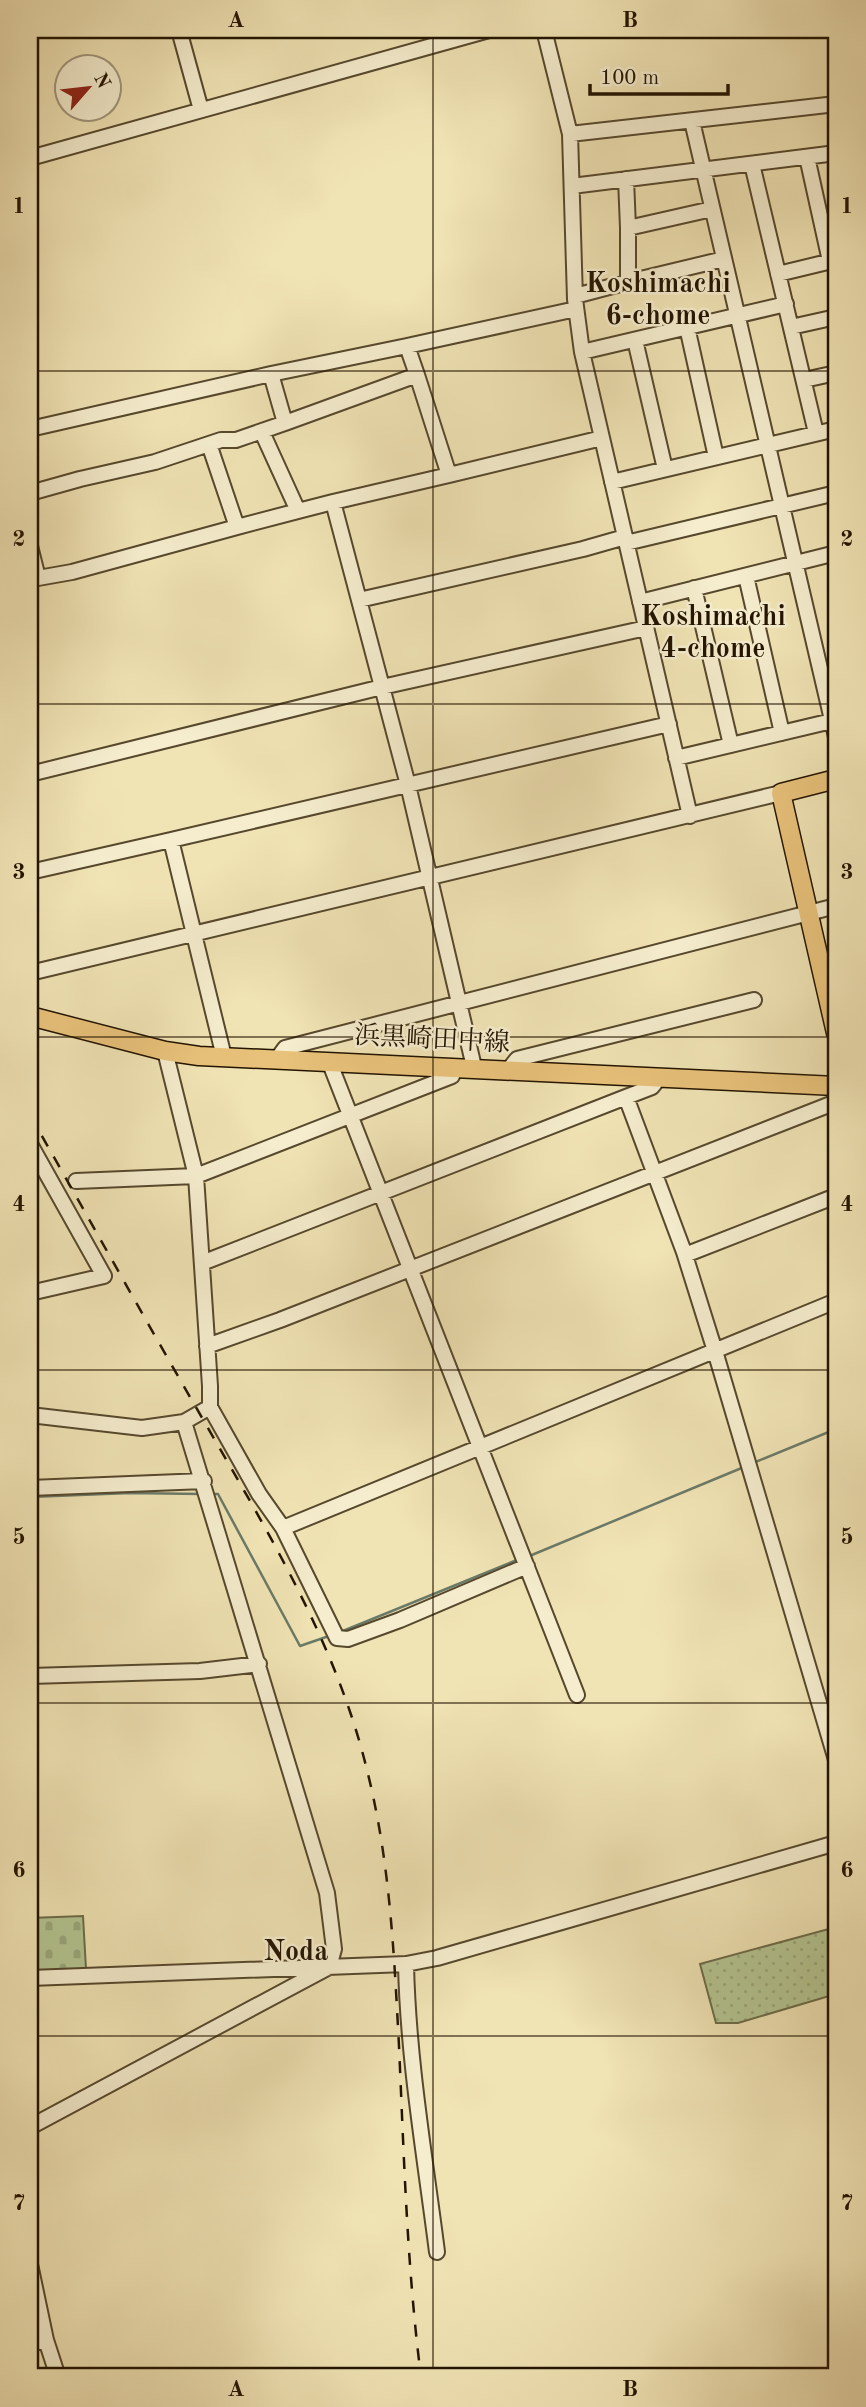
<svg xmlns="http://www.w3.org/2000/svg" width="866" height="2407" viewBox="0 0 866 2407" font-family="'Old Standard TT','Noto Serif JP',serif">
  <defs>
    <pattern id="grass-dots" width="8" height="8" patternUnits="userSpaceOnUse" patternTransform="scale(1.75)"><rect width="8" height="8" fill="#b4c591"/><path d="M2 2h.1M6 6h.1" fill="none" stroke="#9aa87b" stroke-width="1.8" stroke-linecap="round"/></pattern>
    <pattern id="cemetery-stones" width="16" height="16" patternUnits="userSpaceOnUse" patternTransform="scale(1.75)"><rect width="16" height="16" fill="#b4c591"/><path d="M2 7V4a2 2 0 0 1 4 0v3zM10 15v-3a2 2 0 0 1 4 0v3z" fill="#9aa87b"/></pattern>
  </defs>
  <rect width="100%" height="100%" fill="#f0e3b4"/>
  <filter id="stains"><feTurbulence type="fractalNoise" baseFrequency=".00286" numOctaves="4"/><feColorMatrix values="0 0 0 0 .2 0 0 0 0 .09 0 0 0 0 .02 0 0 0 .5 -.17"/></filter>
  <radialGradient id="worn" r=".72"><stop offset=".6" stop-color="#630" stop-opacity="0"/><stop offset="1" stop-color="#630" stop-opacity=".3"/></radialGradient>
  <path fill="url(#grass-dots)" stroke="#6c6c48" stroke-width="2" d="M836,1927V1994L738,2023H716L700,1964Z"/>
  <path fill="url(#cemetery-stones)" stroke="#6c6c48" stroke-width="2" d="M83,1916L86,1969L30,1971V1918Z"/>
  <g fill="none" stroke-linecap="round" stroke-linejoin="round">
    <path stroke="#6a7a68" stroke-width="2.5" d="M753,1463L836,1429
      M211,1494H218L300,1646L329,1636
      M30,1497L130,1493L201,1494
      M527,1557L744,1467
      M338,1633L517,1560"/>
    <g stroke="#56482d" stroke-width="18">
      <path id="minor" d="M179,30L201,110
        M544,30L570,134L575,299L582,352L690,816
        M692,121L836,737
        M570,134L836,104
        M807,157L830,261
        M30,158L489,30
        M752,164L816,433
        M626,179L628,228L712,209
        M572,186L836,153
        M628,228V282L724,259
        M778,274L836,260
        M575,296L628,282
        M687,327L716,457
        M791,327L836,317
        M635,340L665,469
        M407,346L576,309
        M582,352L786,304
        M271,374L407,346L417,375L285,423
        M804,380L836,373
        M30,429L271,374L285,423L236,440H221L155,462L80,479L30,493
        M262,432L298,511L333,502L408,785L474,1067
        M209,444L237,527L298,511
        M449,475L602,438
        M612,482L836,429
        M333,502L449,475L417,375
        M626,543L836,493
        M30,546L38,578L72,572L237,527
        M746,576L782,733
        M694,588L731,745
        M359,600L583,549L625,537
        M640,602L836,553
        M676,758L836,720
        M30,774L382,687L646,628
        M171,840L669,724
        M30,872L171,840L224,1057
        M30,973L781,793
        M165,1051L196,1176L210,1386V1407L184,1422
        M277,1059L285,1048L836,906
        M329,1061L577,1695
        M509,1069L517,1059L754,1000
        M660,1077L652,1087L626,1097L684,1252L715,1351L836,1760
        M30,1144L104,1276L30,1293
        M76,1181L196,1176L452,1076L455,1067
        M685,1255L836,1196
        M202,1263L626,1097
        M207,1346L280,1320L836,1102
        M210,1407L259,1494L283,1528L337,1638L348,1639L400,1620L527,1566
        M30,1415L142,1428L184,1422L327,1893L334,1949L329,1967L30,2127
        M30,1488L204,1481
        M283,1528L836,1301
        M30,1676L200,1671L259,1664
        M406,1964C408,2060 425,2157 437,2252
        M30,1978L406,1964L437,1958L836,1843
        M30,2264L46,2340L58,2377
        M30,2344L46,2340"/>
    </g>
    <g stroke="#231400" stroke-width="21">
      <path id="major" d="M836,779L781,793L836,1033
        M30,1016L165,1051L199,1056L836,1086"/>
    </g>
    <use href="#minor" stroke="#f5edce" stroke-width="14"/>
    <use href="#major" stroke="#e8c27a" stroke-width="18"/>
    <path stroke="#231400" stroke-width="2.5" stroke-dasharray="12 12" stroke-linecap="butt" d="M30,1115C87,1215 143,1316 201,1416C266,1529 336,1642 367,1770C390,1861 394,1953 399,2046C404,2157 407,2267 421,2377"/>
  </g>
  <path fill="none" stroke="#231400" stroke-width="2" stroke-opacity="0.55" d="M433,30V2377M30,371H836M30,704H836M30,1037H836M30,1370H836M30,1703H836M30,2036H836"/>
  <g text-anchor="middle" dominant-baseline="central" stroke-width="5" stroke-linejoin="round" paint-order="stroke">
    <g font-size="26" fill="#231400" stroke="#f5edce">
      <text transform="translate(432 1040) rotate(3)">浜黒崎田中線</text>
    </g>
    <g font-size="28" font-weight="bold" fill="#231400" stroke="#f5edce">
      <text x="658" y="285">Koshimachi<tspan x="658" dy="32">6-chome</tspan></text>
      <text x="713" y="618">Koshimachi<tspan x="713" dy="32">4-chome</tspan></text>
      <text x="296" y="1953">Noda</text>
    </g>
  </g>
  <rect width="866" height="2407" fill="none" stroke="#f0e3b4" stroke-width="77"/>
  <g transform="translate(88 88) rotate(62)"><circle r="33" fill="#f5edce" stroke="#a1967c" stroke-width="2"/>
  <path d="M0-5L12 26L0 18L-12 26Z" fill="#8f2418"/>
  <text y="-10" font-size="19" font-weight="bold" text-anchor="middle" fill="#231400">N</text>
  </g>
  <path d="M590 84v10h138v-10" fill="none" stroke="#231400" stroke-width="3.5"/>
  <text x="600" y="84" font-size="21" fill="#231400" stroke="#f5edce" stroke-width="5" paint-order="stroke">100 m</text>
  <rect x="38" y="38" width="790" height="2330" fill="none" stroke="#231400" stroke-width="2.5"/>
  <g font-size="23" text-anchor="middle" font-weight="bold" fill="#231400">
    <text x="236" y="27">A</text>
    <text x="630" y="27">B</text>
    <text x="19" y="213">1</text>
    <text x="847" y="213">1</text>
    <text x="19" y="546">2</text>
    <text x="847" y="546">2</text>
    <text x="19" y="879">3</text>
    <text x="847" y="879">3</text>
    <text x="19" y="1211">4</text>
    <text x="847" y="1211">4</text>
    <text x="19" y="1544">5</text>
    <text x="847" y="1544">5</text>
    <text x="19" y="1877">6</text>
    <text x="847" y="1877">6</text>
    <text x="19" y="2210">7</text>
    <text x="847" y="2210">7</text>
    <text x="236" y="2396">A</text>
    <text x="630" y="2396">B</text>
  </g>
  <rect width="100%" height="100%" filter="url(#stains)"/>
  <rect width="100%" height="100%" fill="url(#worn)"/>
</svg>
